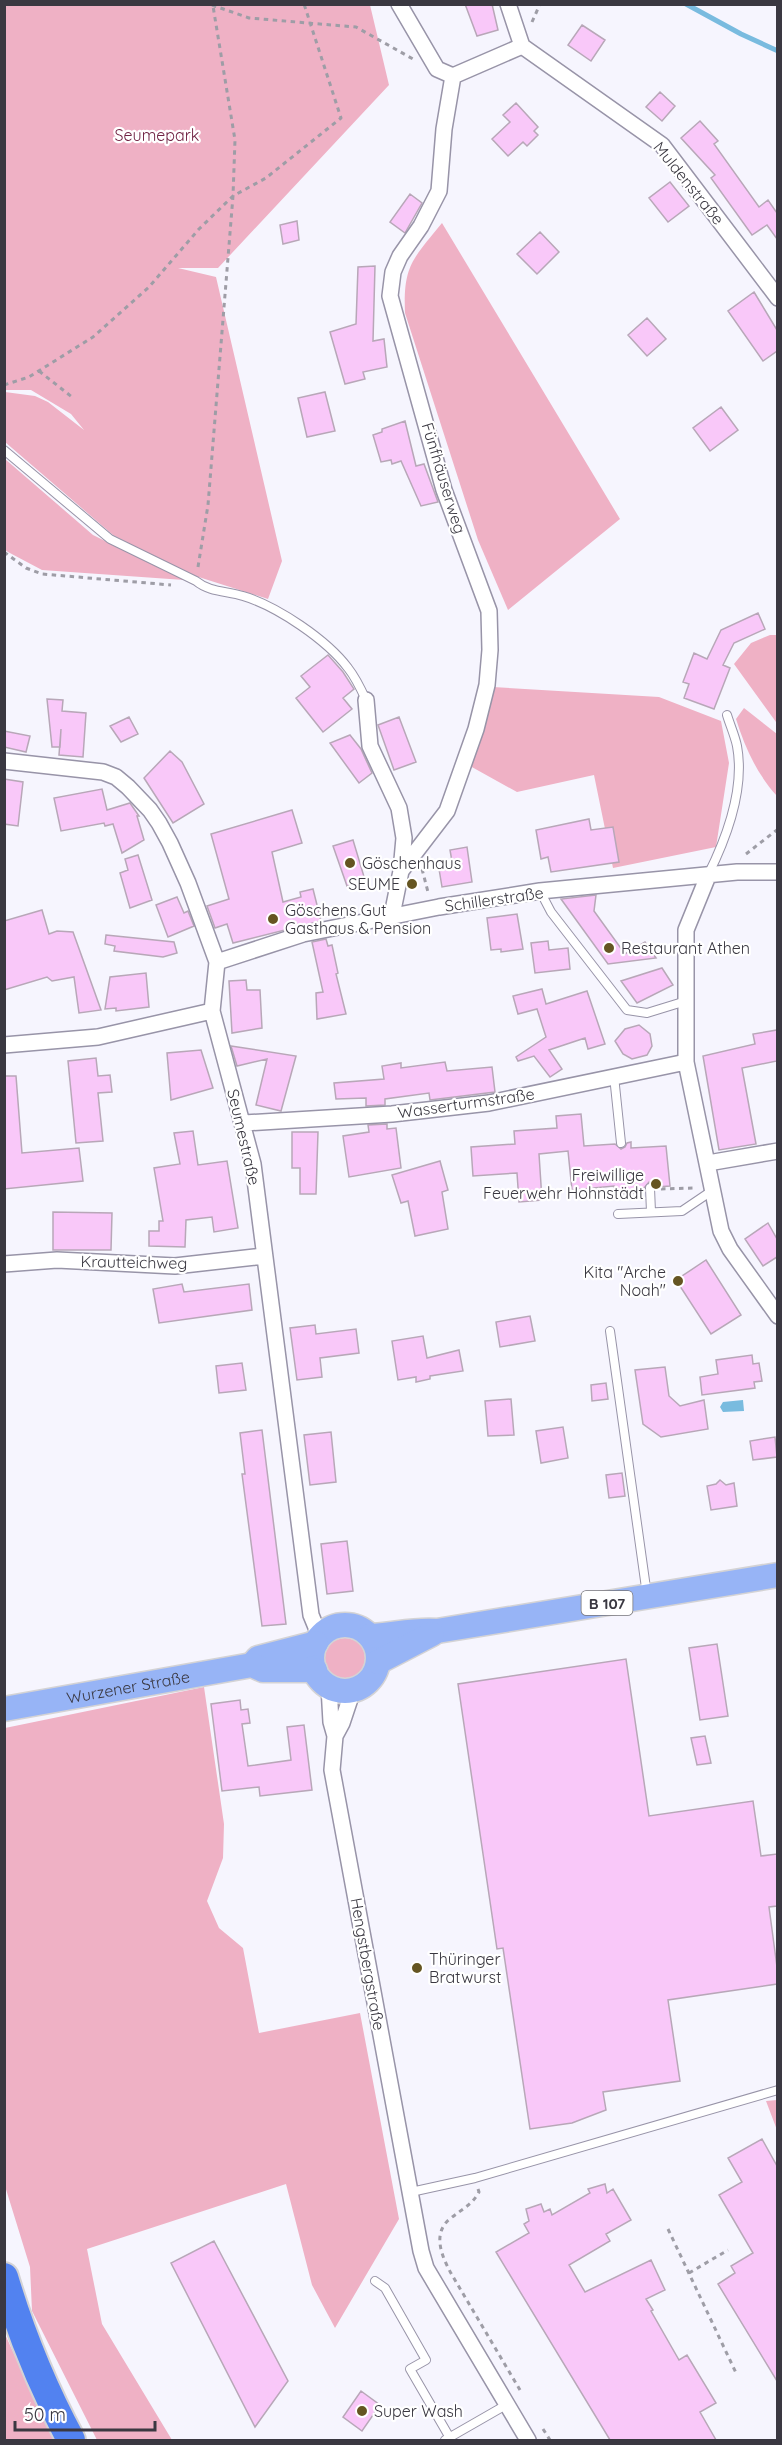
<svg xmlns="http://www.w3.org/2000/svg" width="782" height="2445" viewBox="0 0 782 2445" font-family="Quicksand,sans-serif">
  <rect width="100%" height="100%" fill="#f6f5fe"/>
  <path fill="#efb1c5" d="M5,5H370L389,85L218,268H178L216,277L282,561L268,599L186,573L113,535L5,442V392L35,396L48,402L84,430L71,414L31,390H5Z
    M442,223L620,519L508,610L478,540L405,313C403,265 413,259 442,223Z
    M5,459L93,535L184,580L42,570L8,552L4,549Z
    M770,635H777L778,720L776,722L734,664L751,643Z
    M493,687L659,697L721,721L729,763L716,847L613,868L594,775L517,792L470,766Z
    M744,708L777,734V796C757,774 745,748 736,719Z
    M325 1658a20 20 0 1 1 40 0a20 20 0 1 1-40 0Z
    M204,1687L224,1824L223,1858L207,1901L219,1928L243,1948L259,2033L360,2013L399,2219L335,2328L312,2285L286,2184L87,2249L102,2324L172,2440H97L32,2311L30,2267L5,2186V1728Z
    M777,2100H778L777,2130L766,2101Z
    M4,2332L43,2417L56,2440H5Z"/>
  <path fill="#79bbdf" d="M743,1400L744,1411L723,1412L720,1407L723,1402Z"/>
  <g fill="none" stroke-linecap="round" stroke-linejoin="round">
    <path stroke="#79bbdf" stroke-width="5" d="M686,4L741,34L778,51"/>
  </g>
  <path fill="#f9c8f9" stroke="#b8a7b8" stroke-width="1.5" d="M465,4H492L498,30L477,36Z
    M582,25L605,40L591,61L568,45Z
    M660,92L675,106L662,121L646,107Z
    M516,103L538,127L534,131L538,135L527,146L523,142L508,156L492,139L510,122L503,115Z
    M700,121L718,141L714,144L759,207L768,200L777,213V239L767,225L752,235L711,178L715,175L681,138Z
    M670,182L689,206L668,222L649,198Z
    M410,194L422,203L405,233L390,222Z
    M297,221L299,240L283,244L280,225Z
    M540,232L559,252L537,274L517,254Z
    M375,266L373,341L384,339L387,367L363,372L365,379L345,384L330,332L356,324L358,267Z
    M754,292L777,330V351L763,361L728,311Z
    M647,318L666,339L647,356L628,335Z
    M325,392L335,431L307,437L298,398Z
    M721,407L738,430L710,451L693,428Z
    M405,421L416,466L424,464L438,502L421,506L401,461L392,464L391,460L381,462L373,435L382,432V429Z
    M758,613L765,629L734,643L723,665L730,668L714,709L684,698L689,684L683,682L694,653L707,659L721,630Z
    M328,655L343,672L354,689L343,698L352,709L323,732L296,698L310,687L301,676Z
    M47,699L63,700L62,711L86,713L83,757L59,755L61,729L60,747H52Z
    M129,717L138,734L121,742L110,726Z
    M399,717L416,762L394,770L378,725Z
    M4,731L30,736L26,752L4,747Z
    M350,735L361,749L372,773L359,783L330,743Z
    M170,751L182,762L204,804L173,823L144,778Z
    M4,779L23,782L18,826L4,824Z
    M102,789L107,810L130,803L139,816H137L144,840L122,853L113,824L105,826L104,823L61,831L54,798Z
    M292,810L302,843L272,852L283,902L301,897L300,892L313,889L321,921L233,943L227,924L215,928L207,906L229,899L211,834Z
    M589,819L591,830L613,827L619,862L551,872L548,857L541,859L536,830Z
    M353,840L365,880L347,886L333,846Z
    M467,847L472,882L442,887L439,869L453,867L450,850Z
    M138,855L152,900L130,908L120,873L128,870L125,859Z
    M596,895L594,911L625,954L645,942L656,958L608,964L561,899Z
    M177,897L184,913L188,911L194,926L168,937L156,905Z
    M42,910L49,934L57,931L73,932L101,1010L79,1013L74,977L52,981L47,977L4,990V921Z
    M517,914L523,949L501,952V949L491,950L487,918Z
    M106,935L174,942L177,953L163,957L114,951L115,946L105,944Z
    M326,939L328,946L332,945L338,973L336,974L346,1014L317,1019L316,993L323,992L312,942Z
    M548,941L549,950L568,948L570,969L535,973L531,943Z
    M662,968L673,985L637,1003L621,981Z
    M146,973L149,1007L116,1011V1008L105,1009L110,977Z
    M246,980L247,990H260L262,1028L232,1033L229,981Z
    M542,989L546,1004L587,991L605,1044L588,1049L585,1038L549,1050L562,1069L550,1077L534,1056L518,1061L516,1057L546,1037L537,1009L518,1014L513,996Z
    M639,1025L650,1034L652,1046L647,1055L632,1059L623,1054L615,1041L625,1029Z
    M777,1030V1061L742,1068L756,1144L719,1150L703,1056L755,1044L753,1034Z
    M231,1046L296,1056L281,1111L256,1105L267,1059L237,1066Z
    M201,1050L213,1088L171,1100L167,1053Z
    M96,1058L98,1076L110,1075L112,1092L98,1093L103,1141L76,1143L68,1061Z
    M445,1062L447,1071L492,1067L495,1092L430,1100L429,1093L385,1099V1105L366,1106V1098L336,1099L334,1083L384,1079L382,1066L401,1063V1068Z
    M4,1076H16L22,1153L79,1148L83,1181L4,1189Z
    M581,1114L584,1146L615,1144L621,1149L625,1147L627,1143L631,1142V1148L666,1146L670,1186L656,1187L653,1183L649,1182L644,1188L635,1189V1193L615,1194L614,1186L572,1190L568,1151L539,1154L542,1200L519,1202L517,1173L473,1176L471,1147L515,1144L514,1131L557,1128L556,1116Z
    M387,1124V1129L396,1128L401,1168L349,1177L343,1136L369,1132L368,1125Z
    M193,1131L198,1165L227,1161L238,1228L214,1232L212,1217L186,1220L185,1247L149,1246V1231H159V1221H163L154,1168L180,1164L174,1133Z
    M292,1132H318L316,1194H300V1168H292Z
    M440,1161L448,1190L442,1192L448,1229L415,1236L408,1201L401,1203L392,1175Z
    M53,1212L112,1213L111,1250H53Z
    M768,1223L777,1239V1257L763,1266L745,1239Z
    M706,1260L741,1315L711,1334L676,1280Z
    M182,1284L184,1292L249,1284L252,1310L159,1323L153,1289Z
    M530,1316L535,1341L500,1347L496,1322Z
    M315,1325L316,1334L356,1329L359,1353L320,1358L322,1377L297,1380L290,1328Z
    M423,1336L427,1358L459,1350L463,1371L430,1376V1379L416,1382V1377L398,1380L392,1341Z
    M752,1355L753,1364L759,1363L762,1381L754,1382L755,1388L702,1395L700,1377L718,1374L716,1360Z
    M242,1363L246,1390L219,1393L216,1366Z
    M665,1367L669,1396L680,1406L704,1400L708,1429L661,1437L643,1424L635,1370Z
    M606,1383L608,1399L592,1401L591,1385Z
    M511,1399L514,1435L488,1436L485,1401Z
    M563,1427L568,1458L541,1463L536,1431Z
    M262,1430L286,1624L262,1626L242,1474H245L240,1433Z
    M331,1432L336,1482L310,1485L304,1435Z
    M775,1437L777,1457L753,1460L750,1441Z
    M622,1473L625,1496L609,1498L606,1475Z
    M720,1480L726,1485L734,1483L737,1506L711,1510L707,1486L716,1484Z
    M347,1541L353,1591L327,1594L321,1544Z
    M717,1644L728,1716L700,1720L689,1648Z
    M626,1659L649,1816L753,1801L761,1856L777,1854V1906L769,1907L777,1967V1984L668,2000L680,2081L603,2092L606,2110L572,2123L530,2129L503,1948L497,1949L458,1684Z
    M240,1700L241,1710L248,1709L250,1723L242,1724L248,1766L291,1760L287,1727L304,1725L312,1790L260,1796L259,1787L222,1791L211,1704Z
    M705,1736L711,1763L697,1765L691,1738Z
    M762,2139L777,2166V2381L718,2284L735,2273L731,2266L753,2253L719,2195L742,2182L728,2158Z
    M605,2184L607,2193L613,2189L631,2220L606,2234L610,2241L569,2265L585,2292L651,2260L665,2290L646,2299L653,2310L651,2311L679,2360L687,2355L716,2403L700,2412L716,2440H610L496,2252L529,2233L524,2224L529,2221L526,2209L541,2204L544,2212L550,2209L552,2215L590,2193L588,2189Z
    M214,2241L288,2381L255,2427L171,2263Z
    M361,2391L380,2405L362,2431L343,2417Z"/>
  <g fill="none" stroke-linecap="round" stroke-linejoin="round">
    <g stroke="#9894a8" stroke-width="10">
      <path id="service" d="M4,450L110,539L196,581C209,592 227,591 243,596C277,606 327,640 348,668C356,678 361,689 366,700
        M708,875C727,837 745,789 737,746C735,736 730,725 727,715
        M540,891L551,912L627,1010L647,1013L686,1001
        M614,1076L621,1143
        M650,1188L651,1212
        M618,1214L682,1211L713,1190
        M610,1331L647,1595
        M411,2192L475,2178L778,2090
        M375,2281L385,2288L426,2360L410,2369L450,2438
        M445,2440L506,2405"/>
    </g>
    <g stroke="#9894a8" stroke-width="18">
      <path id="minor" d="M399,4L437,69L453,76L522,46L662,145L778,298
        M508,4L522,46
        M366,700L370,746L399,808L404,838L401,871L392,915
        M4,761L103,772L116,777L128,787L150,810L159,823L170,843L188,883L217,962L212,1011L253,1164L311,1615L320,1637
        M401,871L447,811L476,729L487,685L490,650L489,611L444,490L390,296L393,272L400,256L421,226L439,191L444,129L453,76
        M708,876L686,930V1062L721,1231L730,1249L778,1316
        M217,962L303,934L439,907L540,891L737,872H778
        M4,1045L98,1037L212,1011
        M244,1123L392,1114L489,1103L686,1062
        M708,1163L778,1151
        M4,1264L57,1260L175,1266L264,1256
        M329,1687L331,1722L335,1736L332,1770L421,2251L426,2268L528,2440
        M335,1736L342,1723L353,1690"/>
    </g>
    <g stroke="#d4d3d5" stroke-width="27">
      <g id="primary">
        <circle cx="345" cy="1658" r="33"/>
        <path d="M370,1636C393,1635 414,1629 437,1631L778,1575"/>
        <path d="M378,1662L432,1634"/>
        <path d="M252,1665L258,1658L316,1643"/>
        <path id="s1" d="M4,1709L252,1665L263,1670H315"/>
      </g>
    </g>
    <g stroke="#d4d3d5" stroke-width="32">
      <path id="motorway" d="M4,2277C21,2334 43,2388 71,2440"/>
    </g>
    <path stroke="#9e9da6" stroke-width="3" stroke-dasharray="4.5 4.5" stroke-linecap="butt" d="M212,5L249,18L356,27L413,59
      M532,22L540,4
      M39,371L72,397
      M4,385L29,377L93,337L149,287L199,229L233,196L235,140L213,6L210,4
      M4,552L26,568L42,574L171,585
      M198,567L208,505L233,196L266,178L341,118L304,4
      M778,716V727
      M746,854L778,829
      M422,869L428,892
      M661,1189L693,1188
      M478,2189L479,2192C472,2205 462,2209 451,2218C431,2233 442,2257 452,2275L520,2390
      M668,2229L737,2375
      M689,2273L728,2250
      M543,2429L550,2440"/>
    <use href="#service" stroke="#fff" stroke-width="8"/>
    <use href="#minor" stroke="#fff" stroke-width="15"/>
    <use href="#primary" stroke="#97b4f6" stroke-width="24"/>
    <use href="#motorway" stroke="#5282f0" stroke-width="28"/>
  </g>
  <g fill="#655522" stroke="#fff" stroke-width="2">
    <circle cx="350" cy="863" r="6"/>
    <circle cx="412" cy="884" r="6"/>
    <circle cx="273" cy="919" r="6"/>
    <circle cx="609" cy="948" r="6"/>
    <circle cx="656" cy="1184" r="6"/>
    <circle cx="678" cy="1281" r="6"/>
    <circle cx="417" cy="1968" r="6"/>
    <circle cx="362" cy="2411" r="6"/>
  </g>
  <g text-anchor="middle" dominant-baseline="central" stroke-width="4.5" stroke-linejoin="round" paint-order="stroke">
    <rect fill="#fff" stroke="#75747a" stroke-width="1.5" x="581.5" y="1591" width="51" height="24" rx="4.5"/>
    <g font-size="15" font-weight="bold" fill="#3a3841">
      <text x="607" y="1603">B 107</text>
    </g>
    <g font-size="16" fill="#702243" stroke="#fff">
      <text x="157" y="135">Seumepark</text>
    </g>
    <g font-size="16" fill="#3a3841" stroke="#fff">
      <text transform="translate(689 183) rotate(51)">Muldenstraße</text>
      <text transform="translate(444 478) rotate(73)">Fünfhäuserweg</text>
      <text transform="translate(494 899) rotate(-8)">Schillerstraße</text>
      <text transform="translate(466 1103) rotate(-8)">Wasserturmstraße</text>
      <text transform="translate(244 1137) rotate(77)">Seumestraße</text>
      <text transform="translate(134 1262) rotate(1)">Krautteichweg</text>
      <text stroke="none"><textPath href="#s1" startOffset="126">Wurzener Straße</textPath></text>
      <text transform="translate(368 1964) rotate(80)">Hengstbergstraße</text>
    </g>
    <g font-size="16" fill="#3a3841" stroke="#fff" text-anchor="start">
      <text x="362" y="863">Göschenhaus</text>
      <text x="400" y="884" text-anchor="end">SEUME</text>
      <text x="285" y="910">Göschens Gut<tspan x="285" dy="18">Gasthaus &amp; Pension</tspan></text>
      <text x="621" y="948">Restaurant Athen</text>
      <text x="644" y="1175" text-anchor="end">Freiwillige<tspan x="644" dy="18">Feuerwehr Hohnstädt</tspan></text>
      <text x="666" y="1272" text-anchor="end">Kita "Arche<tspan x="666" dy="18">Noah"</tspan></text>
      <text x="429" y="1959">Thüringer<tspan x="429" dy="18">Bratwurst</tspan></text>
      <text x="374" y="2411">Super Wash</text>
    </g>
  </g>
  <rect width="782" height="2445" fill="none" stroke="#3a3841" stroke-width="12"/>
  <path d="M15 2421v9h140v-9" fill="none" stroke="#3a3841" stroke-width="3"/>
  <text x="24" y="2421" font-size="18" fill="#3a3841" stroke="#ffffff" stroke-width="4.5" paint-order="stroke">50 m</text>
</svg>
